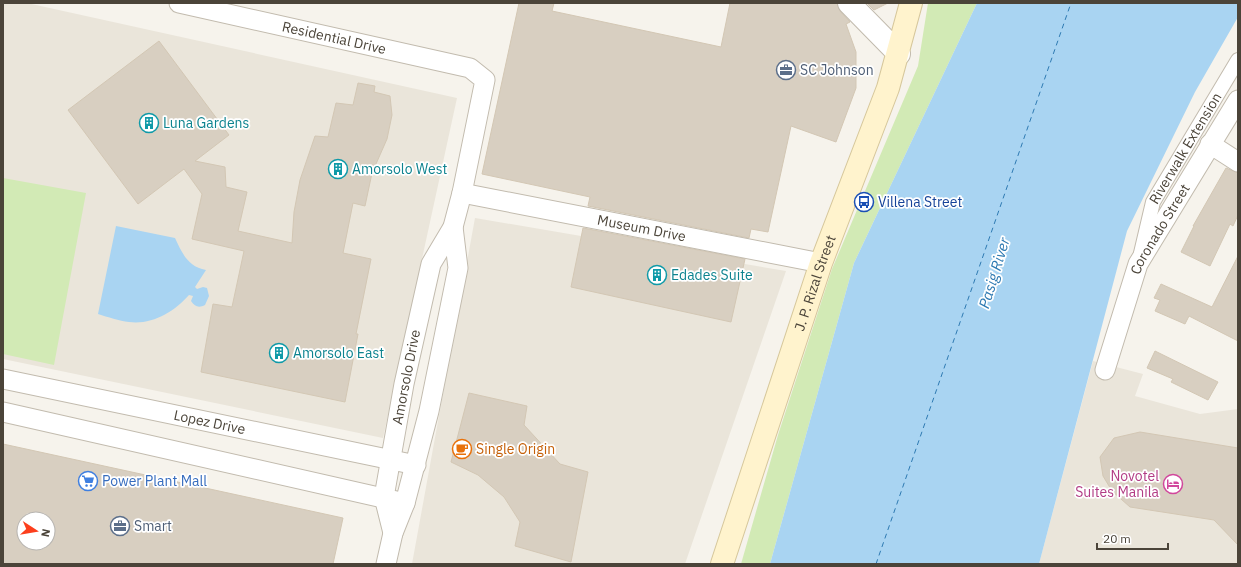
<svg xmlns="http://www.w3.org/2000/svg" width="1241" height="567" viewBox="0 0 1241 567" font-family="'IBM Plex Sans',sans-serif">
  <rect width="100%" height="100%" fill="#f6f3ec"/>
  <path fill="#eae5da" d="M3,3H27L457,98L383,438L3,359Z
    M475,218L786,271L685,564H412Z
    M1093,361L1143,374L1135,396L1200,414L1238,409V564H1039Z"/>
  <path fill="#d2eab5" d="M928,3H977L854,263L770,564H741L778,435L832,269L918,66Z
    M3,178L86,193L54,365L3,354Z"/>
  <path fill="#a9d4f2" d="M977,3H1238V17L1195,92L1127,231L1039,564H770L854,263Z
    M116,226L175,238C182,253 188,267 206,270L195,287L197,289L203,287L207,288L209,296L205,305C199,308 195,307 191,301L193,296L189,295C174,312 152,325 129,322C119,321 108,317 98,314Z"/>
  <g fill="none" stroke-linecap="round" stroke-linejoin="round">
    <path stroke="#2e7ab2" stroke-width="1" stroke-dasharray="5 4" stroke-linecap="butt" d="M876,564L1071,3"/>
  </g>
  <path fill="#d8cfc1" stroke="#d3c7b4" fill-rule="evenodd" d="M519,3H554L552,11L721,47L730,3H837L840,11L850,22L846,24L856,52V88L836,142L791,126L768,232L751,229L749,238L588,206L590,197L482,174Z
    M867,3H888L874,10Z
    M159,41L229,135L195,161L225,167L226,187L247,192L238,231L292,243L294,212L300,180L315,136L328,137L336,103L353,105L358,83L375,86L374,92L390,96L392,115L387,139L372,173L365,206L353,203L343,253L371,259L356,334H358L345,402L201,372L213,304L232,307L244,251L192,239L202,194L184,169L138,204L68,110Z
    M1226,168L1238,173V215L1233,226L1230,224L1210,266L1181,252L1194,226H1193Z
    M583,228L745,259L731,322L571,287Z
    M1238,256V341L1189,316L1185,324L1155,311L1160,300L1154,298L1161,284L1212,307Z
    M1155,351L1218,382L1208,400L1171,382L1173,379L1147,368Z
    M469,393L527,406L524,425L560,464L588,472L571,562L515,546L520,522L504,497L478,475L451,462Z
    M1140,432L1238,448V545L1214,520L1130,507L1112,491L1103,476L1100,457L1114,438Z
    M3,444L343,518L333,564H3ZM24,519H48V543H24Z"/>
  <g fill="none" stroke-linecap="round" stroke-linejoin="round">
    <g stroke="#c2bbae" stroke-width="16">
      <g id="pedestrian">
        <path id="s1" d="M1141,253L1153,202L1238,60"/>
      </g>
    </g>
    <g stroke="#c2bbae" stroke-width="21">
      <g id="minor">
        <path id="s2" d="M179,3L470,68L485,80L462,193L453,227L431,264L404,384L384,497L393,533"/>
        <path d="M1210,144L1238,162"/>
        <path id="s3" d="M462,193L821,263"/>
        <path id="s4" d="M1105,370L1138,264L1238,100"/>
        <path id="s5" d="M3,379L416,465"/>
        <path d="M3,412L405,503"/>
        <path d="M386,564L393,533L405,503L429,411L458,268L453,227"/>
      </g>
    </g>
    <g stroke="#c2bbae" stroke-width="24">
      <path id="tertiary" d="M849,3L899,54"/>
    </g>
    <g stroke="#d6c79b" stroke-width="24">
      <g id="secondary">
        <path id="s6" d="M722,564L821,263L888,88L911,3"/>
      </g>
    </g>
    <use href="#pedestrian" stroke="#fff" stroke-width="14"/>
    <use href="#minor" stroke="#fff" stroke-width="19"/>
    <use href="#tertiary" stroke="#fff" stroke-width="22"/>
    <use href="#secondary" stroke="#fff3cd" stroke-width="22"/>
  </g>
  <defs>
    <g id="office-ring" transform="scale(1)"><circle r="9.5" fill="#fff" stroke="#5c6f8a" stroke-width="1.5"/><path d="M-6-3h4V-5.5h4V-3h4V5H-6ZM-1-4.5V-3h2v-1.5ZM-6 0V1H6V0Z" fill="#5c6f8a"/></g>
    <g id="building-ring" transform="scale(1)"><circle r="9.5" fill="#fff" stroke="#0f9aa8" stroke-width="1.5"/><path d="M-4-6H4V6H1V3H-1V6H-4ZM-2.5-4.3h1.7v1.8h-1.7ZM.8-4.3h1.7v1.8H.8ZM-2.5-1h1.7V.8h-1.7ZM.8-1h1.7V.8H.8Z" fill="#0f9aa8"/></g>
    <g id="bus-ring" transform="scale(1)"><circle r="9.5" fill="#fff" stroke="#1a4fb4" stroke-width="1.5"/><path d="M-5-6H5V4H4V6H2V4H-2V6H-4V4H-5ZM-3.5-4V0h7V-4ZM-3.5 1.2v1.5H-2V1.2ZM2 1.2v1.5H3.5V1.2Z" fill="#1a4fb4"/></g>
    <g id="cafe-ring" transform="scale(1)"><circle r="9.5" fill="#fff" stroke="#e8710a" stroke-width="1.5"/><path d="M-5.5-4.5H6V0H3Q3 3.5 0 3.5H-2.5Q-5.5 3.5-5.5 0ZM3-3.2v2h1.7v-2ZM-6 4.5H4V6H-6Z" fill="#e8710a"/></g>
    <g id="supermarket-ring" transform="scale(1)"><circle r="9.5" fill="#fff" stroke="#3f7fe0" stroke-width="1.5"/><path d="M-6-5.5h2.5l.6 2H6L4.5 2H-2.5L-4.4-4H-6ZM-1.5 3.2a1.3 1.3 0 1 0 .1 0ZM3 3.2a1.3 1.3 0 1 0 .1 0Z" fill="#3f7fe0"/></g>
    <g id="hotel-ring" transform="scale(1)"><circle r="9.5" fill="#fff" stroke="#d1479c" stroke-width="1.5"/><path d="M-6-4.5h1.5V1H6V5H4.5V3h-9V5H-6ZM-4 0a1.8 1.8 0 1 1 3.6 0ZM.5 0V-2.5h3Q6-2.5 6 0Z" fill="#d1479c"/></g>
  </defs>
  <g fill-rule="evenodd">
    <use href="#office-ring" x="786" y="70"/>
    <use href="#building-ring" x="149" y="123"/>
    <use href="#building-ring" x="338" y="169"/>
    <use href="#bus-ring" x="864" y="202"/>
    <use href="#building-ring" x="657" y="275"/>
    <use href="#building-ring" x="279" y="353"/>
    <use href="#cafe-ring" x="462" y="449"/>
    <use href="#supermarket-ring" x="88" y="481"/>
    <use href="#hotel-ring" x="1173" y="484"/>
    <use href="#office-ring" x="120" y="526"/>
  </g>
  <g text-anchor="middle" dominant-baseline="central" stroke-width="3.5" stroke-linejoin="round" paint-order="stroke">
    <g font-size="14" fill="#4b4439" stroke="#fff">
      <text stroke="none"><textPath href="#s2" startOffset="159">Residential Drive</textPath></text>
      <text stroke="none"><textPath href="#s1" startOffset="115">Riverwalk Extension</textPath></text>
      <text stroke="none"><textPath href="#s3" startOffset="183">Museum Drive</textPath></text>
      <text stroke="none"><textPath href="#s4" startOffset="152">Coronado Street</textPath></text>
      <text stroke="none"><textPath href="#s6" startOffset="296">J. P. Rizal Street</textPath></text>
      <text transform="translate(406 377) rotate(-79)">Amorsolo Drive</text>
      <text stroke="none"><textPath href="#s5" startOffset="211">Lopez Drive</textPath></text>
    </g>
    <g font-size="14" fill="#4e5e75" stroke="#fff" text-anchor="start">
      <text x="800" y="70">SC Johnson</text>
      <text x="134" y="526">Smart</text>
    </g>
    <g font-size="14" fill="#0d838f" stroke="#fff" text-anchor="start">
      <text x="163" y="123">Luna Gardens</text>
      <text x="352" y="169">Amorsolo West</text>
      <text x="671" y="275">Edades Suite</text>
      <text x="293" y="353">Amorsolo East</text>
    </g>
    <g font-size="14" fill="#164399" stroke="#fff" text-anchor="start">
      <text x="878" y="202">Villena Street</text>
    </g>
    <g font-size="14" fill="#c56008" stroke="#fff" text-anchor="start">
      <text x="476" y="449">Single Origin</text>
    </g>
    <g font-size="14" fill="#b23c85" stroke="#fff" text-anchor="end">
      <text x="1159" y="476">Novotel<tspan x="1159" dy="16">Suites Manila</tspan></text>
    </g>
    <g font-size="14" fill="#366cbe" stroke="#fff" text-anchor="start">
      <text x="102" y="481">Power Plant Mall</text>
    </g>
    <g font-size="15" font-style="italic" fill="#2e7ab2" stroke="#fff">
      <text transform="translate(994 273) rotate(-73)">Pasig River</text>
    </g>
  </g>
  <rect width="1241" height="567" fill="none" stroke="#4b4439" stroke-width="8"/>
  <g transform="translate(36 531) rotate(102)"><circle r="19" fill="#ffffff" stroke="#b7b4b0"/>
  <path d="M0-3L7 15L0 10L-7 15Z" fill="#fc3f1d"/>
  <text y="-6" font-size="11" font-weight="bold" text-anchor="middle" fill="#4b4439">N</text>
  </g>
  <path d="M1097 543v6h71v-6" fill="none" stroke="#4b4439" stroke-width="2"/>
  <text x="1103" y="543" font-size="12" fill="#4b4439" stroke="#ffffff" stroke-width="3" paint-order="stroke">20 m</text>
</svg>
